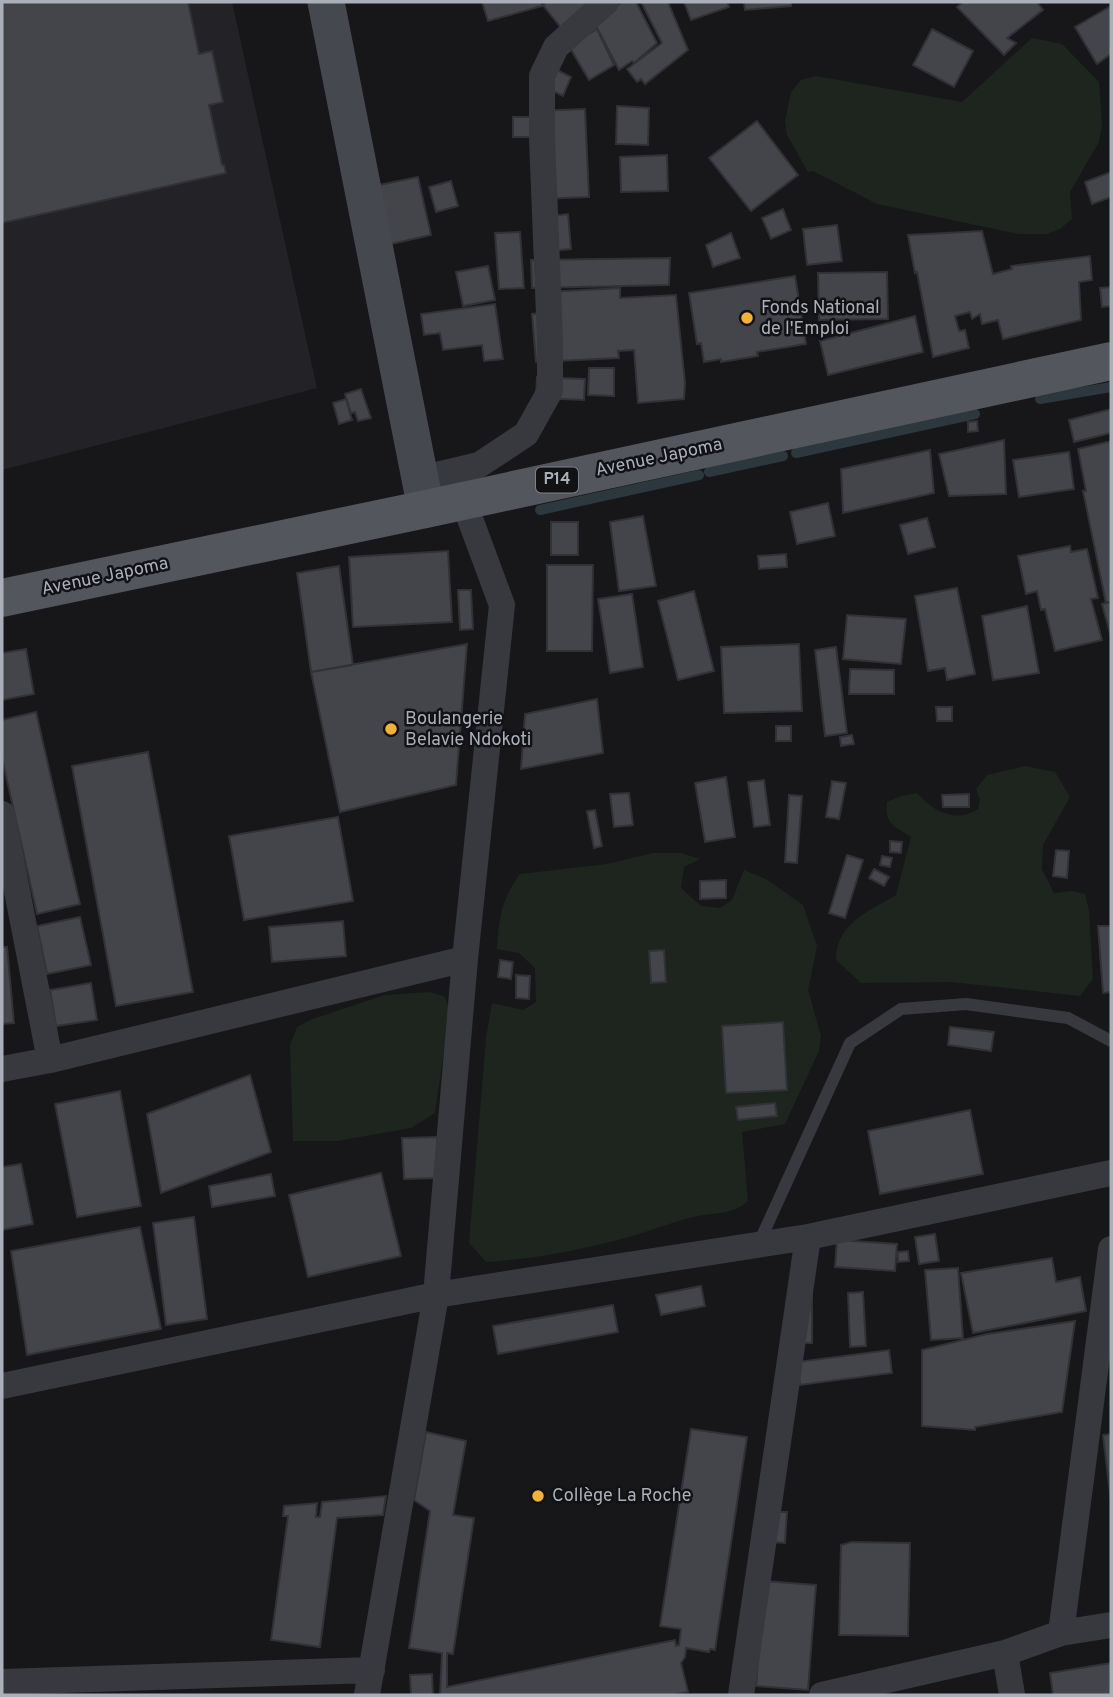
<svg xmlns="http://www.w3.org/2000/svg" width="1113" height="1697" viewBox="0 0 1113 1697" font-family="Overpass,sans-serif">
  <rect width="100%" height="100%" fill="#17171a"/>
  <path fill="#232327" d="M2,2H232L317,388L2,470Z"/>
  <path fill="#1d251e" d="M1032,38L1062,44L1099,82L1102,125L1099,142L1070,192L1072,219L1060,229L1047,234H1018L877,204L813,171L808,172L787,135L785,121L791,92L801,80L816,76L962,102Z
    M1025,766L1055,772L1070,797L1043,845L1042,869L1054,893L1073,891L1085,894L1089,911L1093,979L1080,996L951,982L861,983L836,960C836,923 868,912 896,895L911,837C895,826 884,824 887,802L901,796L917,793C933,811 955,824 978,809L980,800L976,789L987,775Z
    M653,853H681L700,859L684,867L681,888L701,906L720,908L732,900L744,870L766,879L803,905L817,946L808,990L821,1036L819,1051L785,1124L742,1132L748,1201C733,1216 712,1212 693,1217C673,1222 655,1229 636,1235C588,1249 535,1259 486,1262L469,1243L486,1038L492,1003L523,1010L536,1002L535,968L519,953L497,949C499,919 501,899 520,874L607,864Z
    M429,992L444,996L450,1009L435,1113L411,1128L337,1141H293L290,1045L297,1027L310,1020L385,995Z"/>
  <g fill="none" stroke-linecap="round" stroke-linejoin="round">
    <path stroke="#2d373e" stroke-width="10" d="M1040,399L1111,387
      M796,453L975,414
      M709,472L783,456
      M540,510L699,475"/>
  </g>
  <path fill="#44454a" stroke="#313136" stroke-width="2" d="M2,2H188L199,54L212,51L223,102L209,105L222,165H224L226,173L2,223Z
    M482,2H541L542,6L488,21Z
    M546,2H596L562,29L543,5Z
    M622,2H636L657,43L634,63L632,61L619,70L594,22Z
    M641,2H668L688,50L645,84L641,79L637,82L627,69L662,43Z
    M684,2H727L729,7L691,20Z
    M744,2H791V6L745,10Z
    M963,2H1037L1043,10L1007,38L1016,43L1004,55L957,7Z
    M1111,6V54L1097,64L1075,27Z
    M597,29L614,65L589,80L569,46Z
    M932,29L973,51L954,87L913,65Z
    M541,62L571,77L563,96L532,81Z
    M617,106L649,108L648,145L616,144Z
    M585,109L589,197L538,199L534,111Z
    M513,117H531V137H513Z
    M757,121L798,175L751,211L709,158Z
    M667,155L668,191L621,192L620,157Z
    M1111,172V197L1092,204L1085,182Z
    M418,177L431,235L391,244L379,185Z
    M451,181L458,206L436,212L429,187Z
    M783,209L791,230L771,239L762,218Z
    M568,214L571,249L538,252L535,218Z
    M837,225L842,261L807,265L803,229Z
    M982,231L993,274L1012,269L1011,266L1090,256L1092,280L1079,282L1081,320L1003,339L998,320L982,324L980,314L972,319L970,312L955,316L959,331L965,330L969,348L933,357L917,272L915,273L908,235Z
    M520,232L524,288L499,289L495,233Z
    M731,233L740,258L713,267L706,245Z
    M670,258L669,285L532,288L531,260Z
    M488,266L495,300L463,306L456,272Z
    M887,272L888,319L819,320L818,273Z
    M795,276L806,344L757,352L758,356L721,362V359L704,362L701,343L697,344L689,293Z
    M1111,287V306L1102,307L1100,288Z
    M620,288V298L676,295L685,383L684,399L638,403L634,350L618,351L619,358L536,362L532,314L541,313L547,292Z
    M495,304L503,359L484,361L482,345L443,350L440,333L424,335L421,314Z
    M915,316L923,352L828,375L820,341Z
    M589,368H614V396L588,395Z
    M537,377L585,379L584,400L536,398Z
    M361,389L371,418L358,421L355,412L351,413L345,394Z
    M346,399L352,420L339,424L333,403Z
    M1111,409V433L1074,442L1069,420Z
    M977,421L978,431L968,432V422Z
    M1004,440L1006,494L949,496L939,454Z
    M1111,441V602L1106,603L1083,491H1086L1078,449Z
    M930,450L934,493L843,513L841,469Z
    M1069,452L1074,489L1019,497L1013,460Z
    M828,503L835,536L797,544L790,512Z
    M643,516L656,586L619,591L610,522Z
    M927,518L935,547L908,554L900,525Z
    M551,522H578V555H551Z
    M1070,546L1071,552L1087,549L1098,598L1091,599L1102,640L1055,651L1045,609L1041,610L1037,591L1026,594L1018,556Z
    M448,551L452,622L353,627L349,557Z
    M786,554L787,567L759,569L758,556Z
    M547,565H593L592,651H547Z
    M339,566L353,665L311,672L297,573Z
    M957,588L975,674L947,680L945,668L928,671L915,596Z
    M458,590H471L473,629L460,630Z
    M694,591L714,671L678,680L658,601Z
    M632,594L643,667L610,673L598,599Z
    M1111,601V637L1102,604Z
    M1027,606L1039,673L993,680L982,616Z
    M847,615L906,619L901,664L843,659Z
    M467,644L456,785L340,812L311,672Z
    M799,644L802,711L724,713L721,647Z
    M836,647L847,733L825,736L815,650Z
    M26,649L34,694L2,700V653Z
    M850,669L894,670V694H849Z
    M597,699L603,753L521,769L525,714Z
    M936,707H952V721H937Z
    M36,712L80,904L37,914L2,758V720Z
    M776,726H791V741H776Z
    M852,735L854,744L841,746L840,737Z
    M148,752L193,992L116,1006L72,766Z
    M726,777L735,837L705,842L695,783Z
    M764,780L770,825L754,827L748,782Z
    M832,781L846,783L839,819L826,817Z
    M629,793L633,825L614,827L610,794Z
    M969,794V807H943L942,795Z
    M789,795L802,796L797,863L785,862Z
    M595,810L602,846L594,848L587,811Z
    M338,817L353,901L244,920L229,836Z
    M890,841L902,842L901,853L890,852Z
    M1056,850L1069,851L1067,878L1053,876Z
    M847,855L863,860L845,918L829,913Z
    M882,856L892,858L890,867L880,865Z
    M874,869L889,877L884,886L869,878Z
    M726,880V898L700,899V881Z
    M80,917L91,965L47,974L37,926Z
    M343,921L346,956L272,962L269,927Z
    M1098,926H1111V992L1103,993Z
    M2,947H7L14,1023L2,1024Z
    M664,950L666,982L651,983L649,951Z
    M500,960L513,962L511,979L498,977Z
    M516,975L530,976L529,999L516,998Z
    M91,983L97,1020L56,1026L50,990Z
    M783,1022L787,1090L726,1093L722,1026Z
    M950,1027L994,1032L991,1051L948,1045Z
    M250,1075L271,1152L161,1193L147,1114Z
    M120,1091L141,1206L77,1217L55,1104Z
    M775,1103L777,1116L738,1120L736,1107Z
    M970,1110L983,1174L880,1194L868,1131Z
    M437,1137L439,1178L404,1179L402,1138Z
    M21,1164L33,1224L2,1230V1167Z
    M381,1173L401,1256L308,1277L289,1195Z
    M271,1174L275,1196L212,1207L209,1186Z
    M194,1217L207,1319L166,1325L153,1223Z
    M140,1227L161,1329L27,1355L11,1251Z
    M935,1234L939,1261L919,1264L915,1237Z
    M837,1240L897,1244L895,1271L835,1267Z
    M908,1251L909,1261L898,1262V1252Z
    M1052,1258L1056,1282L1080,1277L1086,1311L973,1333L961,1273Z
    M958,1268L963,1338L931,1340L925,1270Z
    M701,1286L705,1306L661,1315L656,1295Z
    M812,1291V1343H804Z
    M863,1292L866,1346L850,1347L848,1293Z
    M613,1305L618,1332L498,1354L493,1326Z
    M1075,1321L1062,1412L975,1427V1430L922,1426V1350L987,1334Z
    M889,1350L892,1373L800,1385L797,1362Z
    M691,1429L747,1437L715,1650L710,1649L709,1652L686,1648L685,1657L681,1663L688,1692L672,1695H440L442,1653L409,1648L430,1511L414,1500L426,1432L466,1441L453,1515L474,1518L453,1654L447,1653V1687L675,1640L676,1646L679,1645L681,1629L660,1626Z
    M1111,1434V1502L1103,1435Z
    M386,1496L383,1515L337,1518L320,1647L271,1640L288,1516H283L284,1506L317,1503L316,1517H320L322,1502Z
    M774,1512H787L785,1543L772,1542Z
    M852,1542L910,1543L908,1636L839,1635L841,1545Z
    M764,1581L816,1585L808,1690L756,1686Z
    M1111,1663V1695H1053L1050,1673Z
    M432,1674L433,1695H411L410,1675Z"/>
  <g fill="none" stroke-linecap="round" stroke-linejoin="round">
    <path stroke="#38393f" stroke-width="12" d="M758,1245L850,1043L901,1009L966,1004L1068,1018L1111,1041"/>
    <path stroke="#38393f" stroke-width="26" d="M420,479L479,465L526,434L550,391V340L542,138V76L556,47L606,2
      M2,814L50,1060
      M2,1069L50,1060L465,959
      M2,1386L436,1295L808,1237L1111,1173
      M1061,1633L1111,1249
      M1005,1653L1012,1695
      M2,1682L372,1670
      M367,1695L436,1295L465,959L502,605L463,500
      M741,1695L808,1237
      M822,1695L1005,1653L1061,1633L1111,1625"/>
    <path stroke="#46484f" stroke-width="37" d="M326,2L426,509"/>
    <path stroke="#54565e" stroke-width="38" d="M2,598L426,509L1111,361"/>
  </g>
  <g fill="#f3b136" stroke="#121215" stroke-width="2.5">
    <circle cx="747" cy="318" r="7"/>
    <circle cx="391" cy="729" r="7"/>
    <circle cx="538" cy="1496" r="7"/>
  </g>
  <g text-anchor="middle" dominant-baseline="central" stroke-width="5" stroke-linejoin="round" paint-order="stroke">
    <rect fill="#121215" stroke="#7c8088" stroke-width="2" x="536" y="467.5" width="42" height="25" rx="5"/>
    <g font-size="16" font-weight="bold" fill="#aaafb9">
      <text x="557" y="480">P14</text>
    </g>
    <g font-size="18" fill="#aaafb9" stroke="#121215" text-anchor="start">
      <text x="761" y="308">Fonds National<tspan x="761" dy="21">de l'Emploi</tspan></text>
      <text x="405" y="719">Boulangerie<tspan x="405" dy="21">Belavie Ndokoti</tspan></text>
      <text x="552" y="1496">Collège La Roche</text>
    </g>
    <g font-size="18" fill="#aaafb9" stroke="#121215">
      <text transform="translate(659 458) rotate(-12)">Avenue Japoma</text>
      <text transform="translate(105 577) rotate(-12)">Avenue Japoma</text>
    </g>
  </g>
  <rect width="1113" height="1697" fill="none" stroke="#aaafb9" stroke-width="7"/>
</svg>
